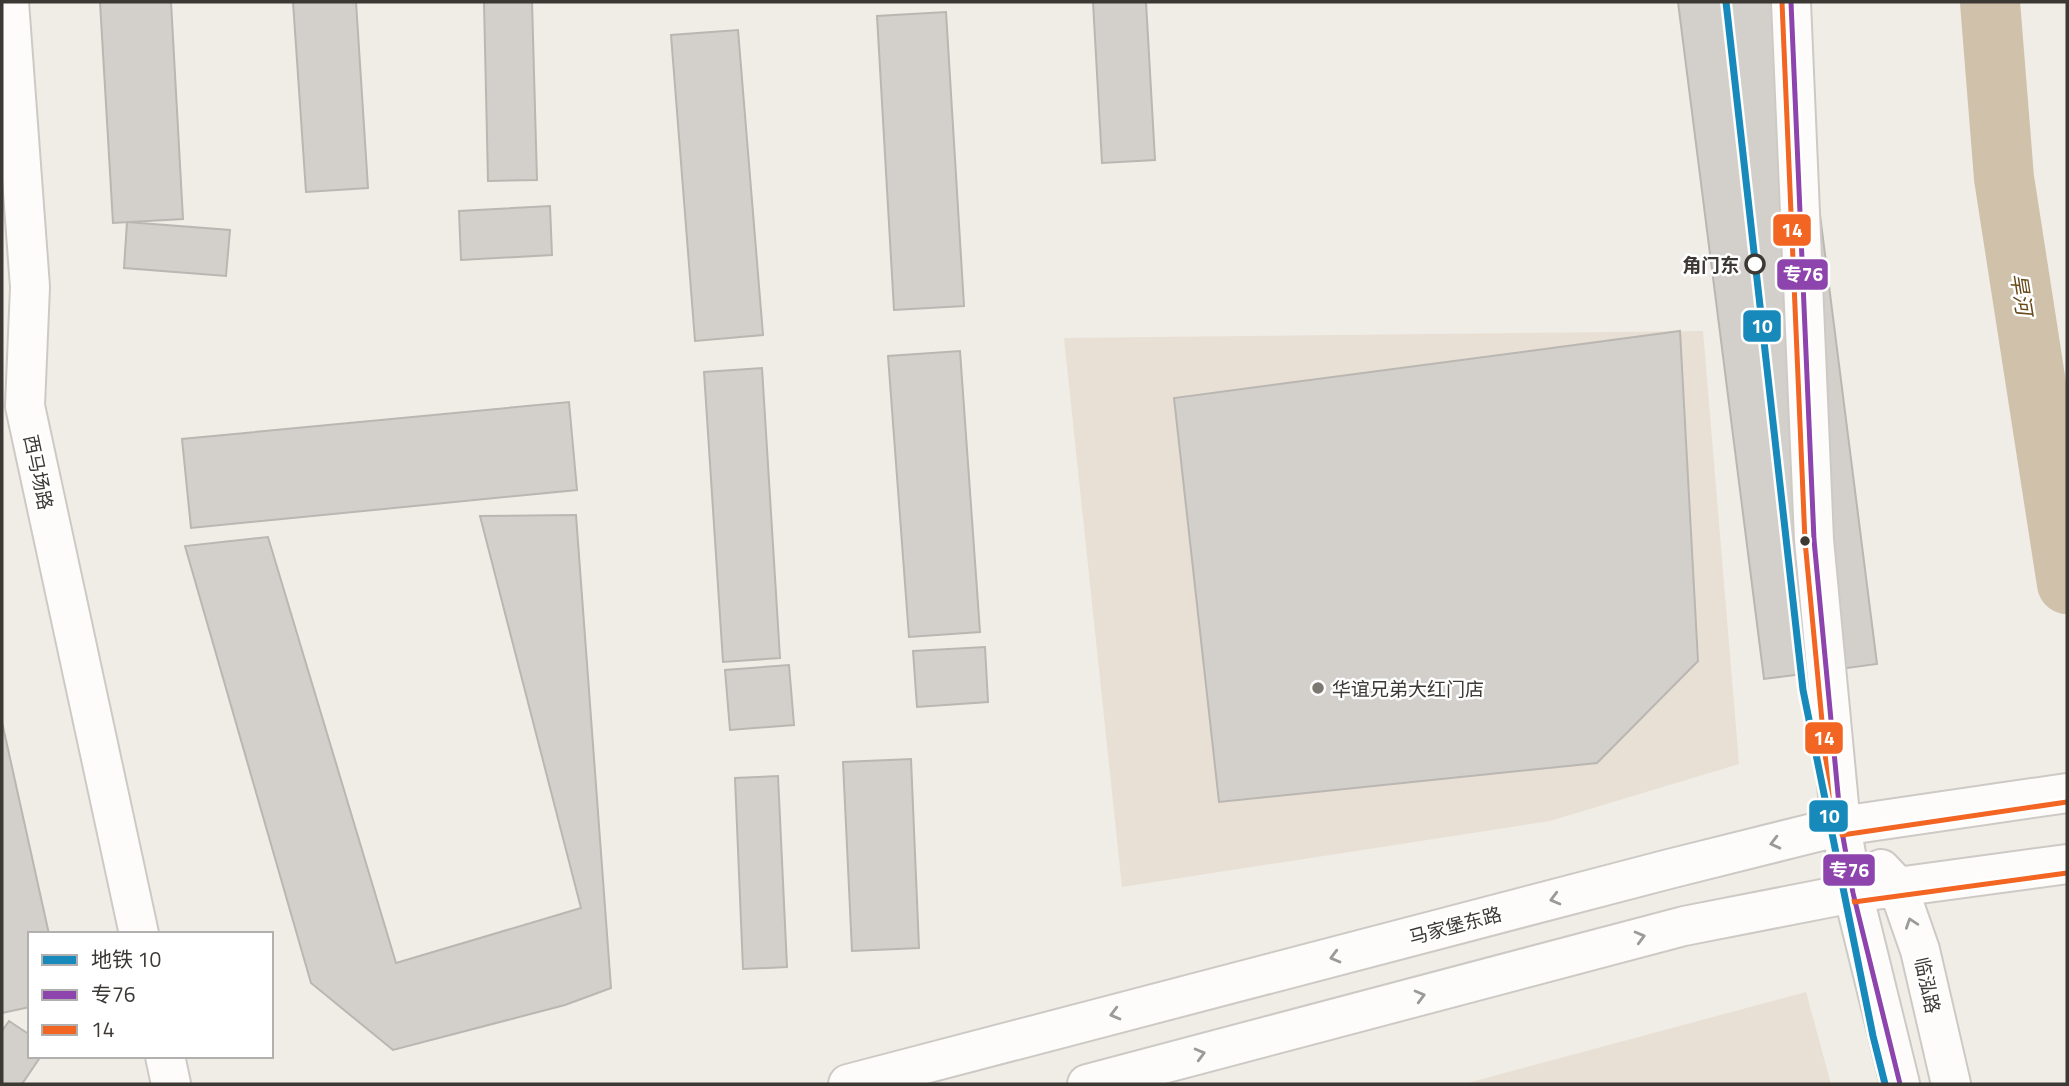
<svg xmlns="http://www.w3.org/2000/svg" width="2069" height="1086" viewBox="0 0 2069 1086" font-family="'Titillium Web','Noto Sans SC',sans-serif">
  <rect width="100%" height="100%" fill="#f0ece6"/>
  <path fill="#e8e0d4" d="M1703,331L1739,764L1550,821L1122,887L1064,338Z
    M1806,992L1831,1084H1464Z"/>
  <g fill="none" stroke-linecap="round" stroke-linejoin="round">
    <path stroke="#d0c1aa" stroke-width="60" d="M1990,2L2004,178L2067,584"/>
  </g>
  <path fill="#d3d0cc" stroke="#bab6b2" stroke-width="2" d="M100,2H171L183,219L113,223Z
    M293,2H356L368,188L306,192Z
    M484,2H532L537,180L488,181Z
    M1093,2H1146L1155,160L1102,163Z
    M1678,2H1793L1877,664L1764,679Z
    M946,12L964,306L894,310L877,16Z
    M738,30L763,335L695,341L671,35Z
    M550,206L552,255L461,260L459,211Z
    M127,222L230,230L226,276L124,268Z
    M1680,331L1698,661L1597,763L1219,802L1174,398Z
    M960,351L980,632L909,637L888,356Z
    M762,368L780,658L723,662L704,372Z
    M569,402L577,490L191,528L182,439Z
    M576,515L611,988L565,1005L393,1050L311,983L185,546L268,537L396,963L581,908L480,516Z
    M985,647L988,702L917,707L913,651Z
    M789,665L794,725L730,730L725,670Z
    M2,722L49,934H30V1007L2,1013Z
    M911,759L919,948L852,951L843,762Z
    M778,776L787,967L743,969L735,778Z
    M9,1021L30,1035V1056H41L22,1084H2V1031Z"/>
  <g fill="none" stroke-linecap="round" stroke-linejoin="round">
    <g stroke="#cdcac5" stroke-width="42">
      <path id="secondary" d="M9,2L30,287L25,406L139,934
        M1791,2L1814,540L1841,826L1853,893L1900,1084
        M1881,869L1898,887L1920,950L1951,1084
        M165,1056L171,1084
        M848,1084L1669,869L1841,826L2067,793
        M1087,1084L1684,926L1853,893L2067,864"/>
    </g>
    <use href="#secondary" stroke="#fdfcfb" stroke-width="38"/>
    <g stroke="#fff" stroke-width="10">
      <path id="bus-1" d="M1791,2L1814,540L1841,826L1853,893L1900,1084"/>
    </g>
    <g stroke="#fff" stroke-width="10">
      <path id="bus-2" d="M1782,2L1805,541L1832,827L1845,895L1849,901L1854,902L2067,873
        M1842,835L2067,802"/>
    </g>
    <use href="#bus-1" stroke="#8e44ad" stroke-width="5"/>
    <use href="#bus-2" stroke="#f26522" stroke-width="5"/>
    <g stroke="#fff" stroke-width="12">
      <path id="metro-1" d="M1726,2L1803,690L1873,1036L1885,1084"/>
    </g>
    <use href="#metro-1" stroke="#178abb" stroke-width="7"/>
  </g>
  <defs><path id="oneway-chevron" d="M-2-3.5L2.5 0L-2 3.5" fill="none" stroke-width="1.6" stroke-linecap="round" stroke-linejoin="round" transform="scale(1.75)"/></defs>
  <g stroke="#9c9a98">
    <use href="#oneway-chevron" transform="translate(1775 843) rotate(166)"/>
    <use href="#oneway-chevron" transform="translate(1555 899) rotate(165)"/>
    <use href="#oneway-chevron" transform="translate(1911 923) rotate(-109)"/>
    <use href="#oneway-chevron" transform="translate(1640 937) rotate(-15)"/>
    <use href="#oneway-chevron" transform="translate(1335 957) rotate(165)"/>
    <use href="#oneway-chevron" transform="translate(1420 996) rotate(-15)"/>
    <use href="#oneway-chevron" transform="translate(1115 1014) rotate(165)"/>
    <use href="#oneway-chevron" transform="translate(1200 1054) rotate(-15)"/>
  </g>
  <circle fill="#fff" stroke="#3c3935" stroke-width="3.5" cx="1755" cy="264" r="9"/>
  <circle fill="#3c3935" stroke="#fff" stroke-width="2.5" cx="1805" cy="541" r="6"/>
  <circle fill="#7b7873" stroke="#fff" stroke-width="2.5" cx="1318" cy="688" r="7"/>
  <g text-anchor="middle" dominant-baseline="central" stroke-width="5" stroke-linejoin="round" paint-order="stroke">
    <g font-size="19" font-weight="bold" fill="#3c3935" stroke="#fff" text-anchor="end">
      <text x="1739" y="264">角门东</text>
    </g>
    <g font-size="19" fill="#3c3935" stroke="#fff">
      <text transform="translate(39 472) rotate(78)">西马场路</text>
      <text transform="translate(1455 925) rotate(-15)">马家堡东路</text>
      <text transform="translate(1928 985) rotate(78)">临泓路</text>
    </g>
    <g font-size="19" fill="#3c3935" stroke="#fff" text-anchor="start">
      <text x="1332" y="688">华谊兄弟大红门店</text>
    </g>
    <g font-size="21" font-style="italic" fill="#674817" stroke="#fff">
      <text transform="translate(2022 294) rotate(81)">旱河</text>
    </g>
  </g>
  <g stroke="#fff" stroke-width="2.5">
    <rect x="1772" y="213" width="40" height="34" rx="7" fill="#f26522"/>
    <rect x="1776" y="258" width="53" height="33" rx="7" fill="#8e44ad"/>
    <rect x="1742" y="309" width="40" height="34" rx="7" fill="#178abb"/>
    <rect x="1804" y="721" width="40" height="34" rx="7" fill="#f26522"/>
    <rect x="1808" y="799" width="41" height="34" rx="7" fill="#178abb"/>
    <rect x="1822" y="853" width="54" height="34" rx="7" fill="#8e44ad"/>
  </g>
  <g font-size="19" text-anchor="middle" font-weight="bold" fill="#fff">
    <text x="1792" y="237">14</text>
    <text x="1803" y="281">专76</text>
    <text x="1762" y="333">10</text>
    <text x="1824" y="745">14</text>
    <text x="1829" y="823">10</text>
    <text x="1849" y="877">专76</text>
  </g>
  <rect width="2069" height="1086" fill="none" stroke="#3c3935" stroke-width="7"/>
  <rect x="28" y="932" width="245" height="126" fill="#ffffff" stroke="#b1b0ae" stroke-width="2"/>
  <rect x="42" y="955" width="35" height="10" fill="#178abb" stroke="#b1b0ae" stroke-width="2"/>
  <text x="91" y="967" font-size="21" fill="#3c3935">地铁 10</text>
  <rect x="42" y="990" width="35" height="10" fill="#8e44ad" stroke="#b1b0ae" stroke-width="2"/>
  <text x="91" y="1002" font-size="21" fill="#3c3935">专76</text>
  <rect x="42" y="1025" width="35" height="10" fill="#f26522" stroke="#b1b0ae" stroke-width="2"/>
  <text x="91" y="1037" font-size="21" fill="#3c3935">14</text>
</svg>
